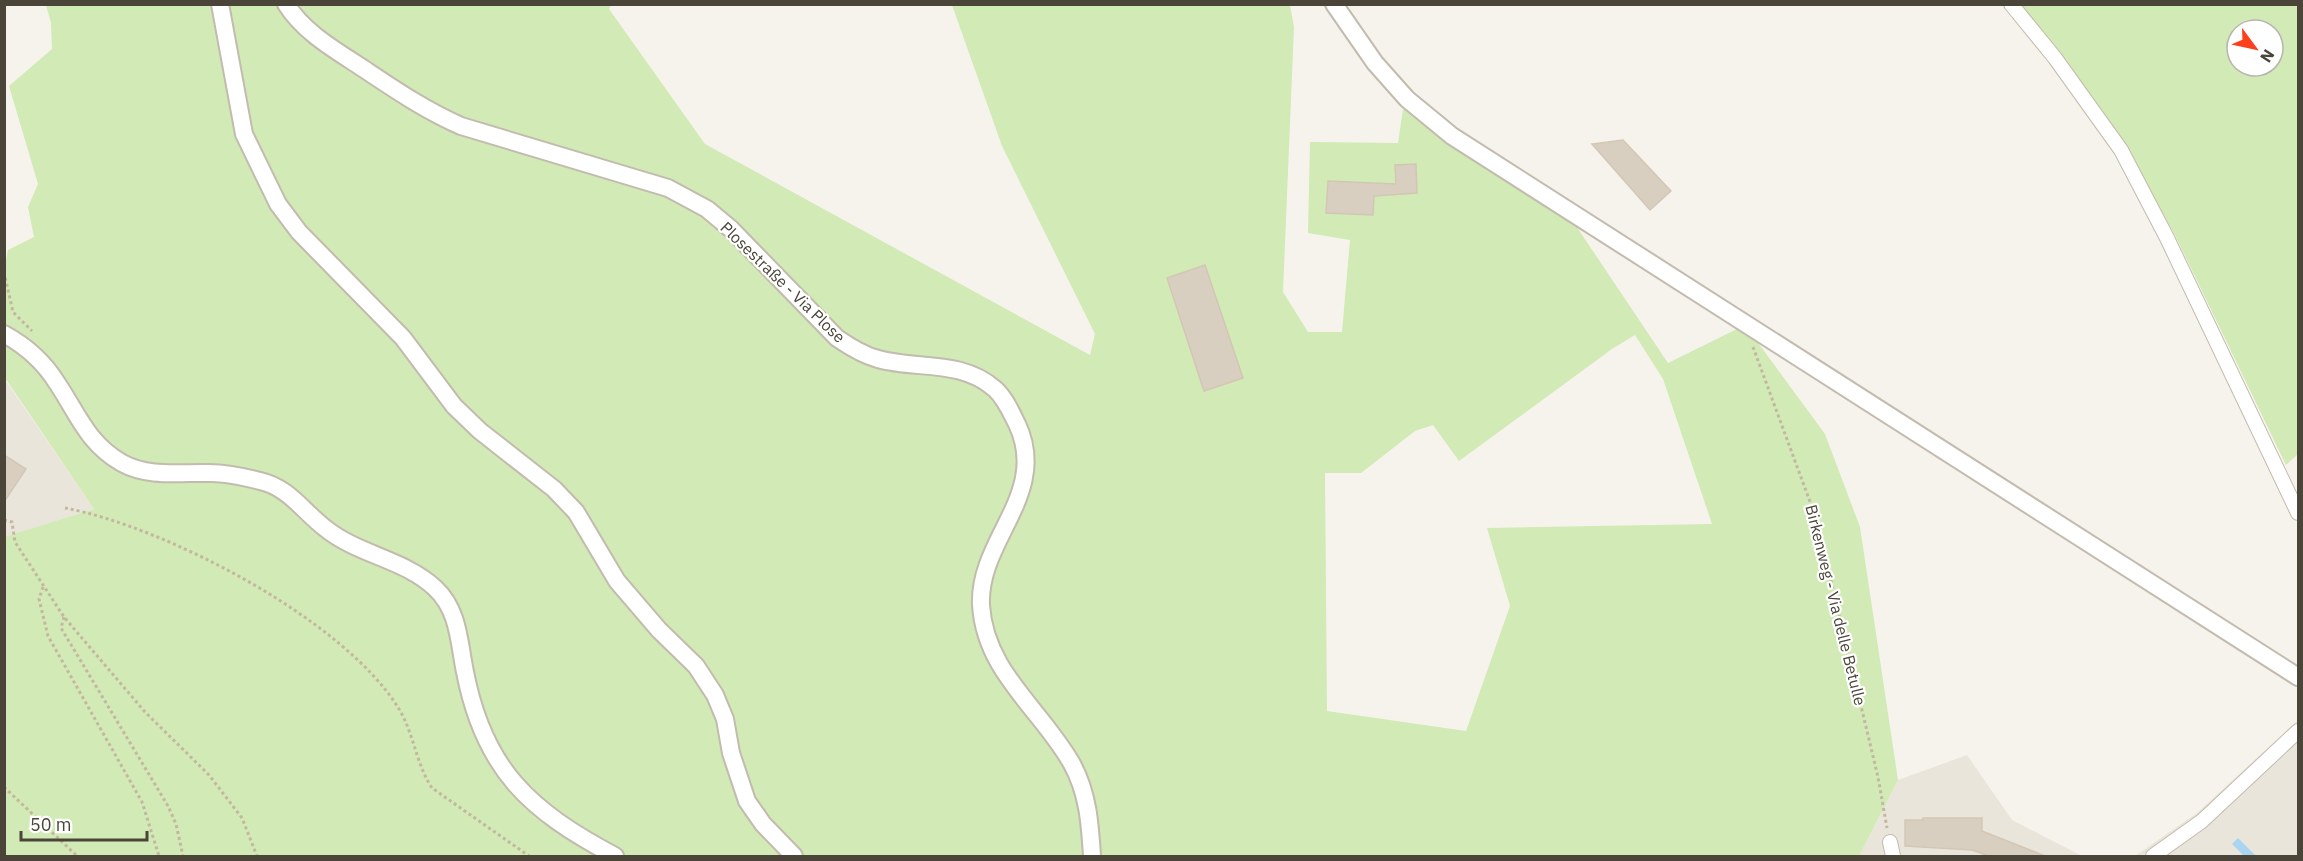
<svg xmlns="http://www.w3.org/2000/svg" width="2303" height="861" viewBox="0 0 2303 861" font-family="'IBM Plex Sans',sans-serif">
  <rect width="100%" height="100%" fill="#f6f3ec"/>
  <path fill="#eae5da" d="M4,378L94,509L5,537H4Z
    M2298,720V856H2135L2197,813Z
    M1967,755L2012,820L2082,856H1859L1898,780Z"/>
  <path fill="#d2eab5" fill-rule="evenodd" d="M46,5H611L609,9L705,144L1090,355L1095,334L1002,146L952,5H1290L1294,27L1283,292L1308,332H1342L1350,240L1308,233L1310,142L1398,143L1403,109L1552,190L1668,363L1745,325L1825,434L1860,527L1898,780L1859,856H5L4,537L94,509L5,378L4,271L8,250L34,237L28,207L38,184L9,86L52,49L51,23ZM1635,335L1663,379L1712,524L1487,528L1510,606L1466,731L1327,711L1325,473H1361L1415,431L1433,425L1459,461L1612,349Z
    M2018,5H2298V454L2286,465L2175,235L2125,147ZM2237,30H2273V66H2237Z"/>
  <path fill="#a9d4f2" d="M2238,838L2255,855L2254,856H2244L2232,844Z"/>
  <path fill="#d8cfc1" stroke="#d3c7b4" stroke-width="1.5" d="M1623,140L1671,191L1650,210L1592,144Z
    M1416,164L1417,193L1374,196L1373,215L1326,213L1328,181L1396,184L1395,165Z
    M1205,265L1243,378L1204,391L1167,278Z
    M4,455L26,469L4,502Z
    M1923,818H1982V831L2045,856H1989L1972,850L1905,846V820H1923Z"/>
  <g fill="none" stroke-linecap="round" stroke-linejoin="round">
    <g stroke="#c2bbae" stroke-width="16">
      <path id="minor" d="M2011,4L2055,58L2121,150L2167,238L2298,513
        M1890,842L1893,856
        M2153,856L2202,821L2298,731"/>
    </g>
    <g stroke="#c2bbae" stroke-width="20">
      <path id="tertiary" d="M220,4L244,134L278,204L299,232L403,338L454,406L480,431L554,489L576,512L617,581L659,630L696,666L715,695L725,719L731,753L747,801L763,824L794,856
        M286,4C304,33 337,51 364,69C397,91 425,110 461,126L668,188L707,209L731,229L837,338C850,347 863,355 878,359C917,370 961,359 995,389C1005,398 1011,412 1017,424C1050,494 978,539 981,605C985,672 1041,709 1072,764C1088,793 1090,824 1092,856
        M1334,4L1375,63L1407,99L1452,136L2298,677
        M4,334C26,346 44,362 57,383C78,414 87,443 122,463C149,478 181,472 211,473C227,473 244,477 260,481C288,487 303,511 325,528C358,555 404,559 435,588C459,610 459,643 465,672C484,770 530,811 615,856"/>
    </g>
    <path stroke="#c4b79f" stroke-width="3" stroke-dasharray="3 3" stroke-linecap="butt" d="M4,272L13,312L32,331
      M1753,347L1816,518L1878,777L1887,828
      M65,508C166,527 345,620 399,709C414,734 416,764 432,788L529,856
      M4,520L12,522L15,542L64,617L145,712L209,775L242,818L257,856
      M43,587L39,599L48,636L142,802L159,856
      M64,617L61,628L168,806L176,824L183,856
      M4,787L77,856"/>
    <use href="#minor" stroke="#fff" stroke-width="14"/>
    <use href="#tertiary" stroke="#fff" stroke-width="16"/>
  </g>
  <g text-anchor="middle" dominant-baseline="central" stroke-width="4.5" stroke-linejoin="round" paint-order="stroke">
    <g font-size="16" fill="#4b4439" stroke="#fff">
      <text transform="translate(783 282) rotate(44)">Plosestraße - Via Plose</text>
      <text transform="translate(1836 605) rotate(76)">Birkenweg - Via delle Betulle</text>
    </g>
  </g>
  <rect width="2303" height="861" fill="none" stroke="#4b4439" stroke-width="12"/>
  <g transform="translate(2255 48) rotate(123)"><circle r="28" fill="#ffffff" stroke="#b7b4b0" stroke-width="1.5"/>
  <path d="M0-4.5L10 22L0 15L-10 22Z" fill="#fc3f1d"/>
  <text y="-9" font-size="16" font-weight="bold" text-anchor="middle" fill="#4b4439">N</text>
  </g>
  <path d="M21 831v9h126v-9" fill="none" stroke="#4b4439" stroke-width="3"/>
  <text x="30" y="831" font-size="18" fill="#4b4439" stroke="#ffffff" stroke-width="4.5" paint-order="stroke">50 m</text>
</svg>
